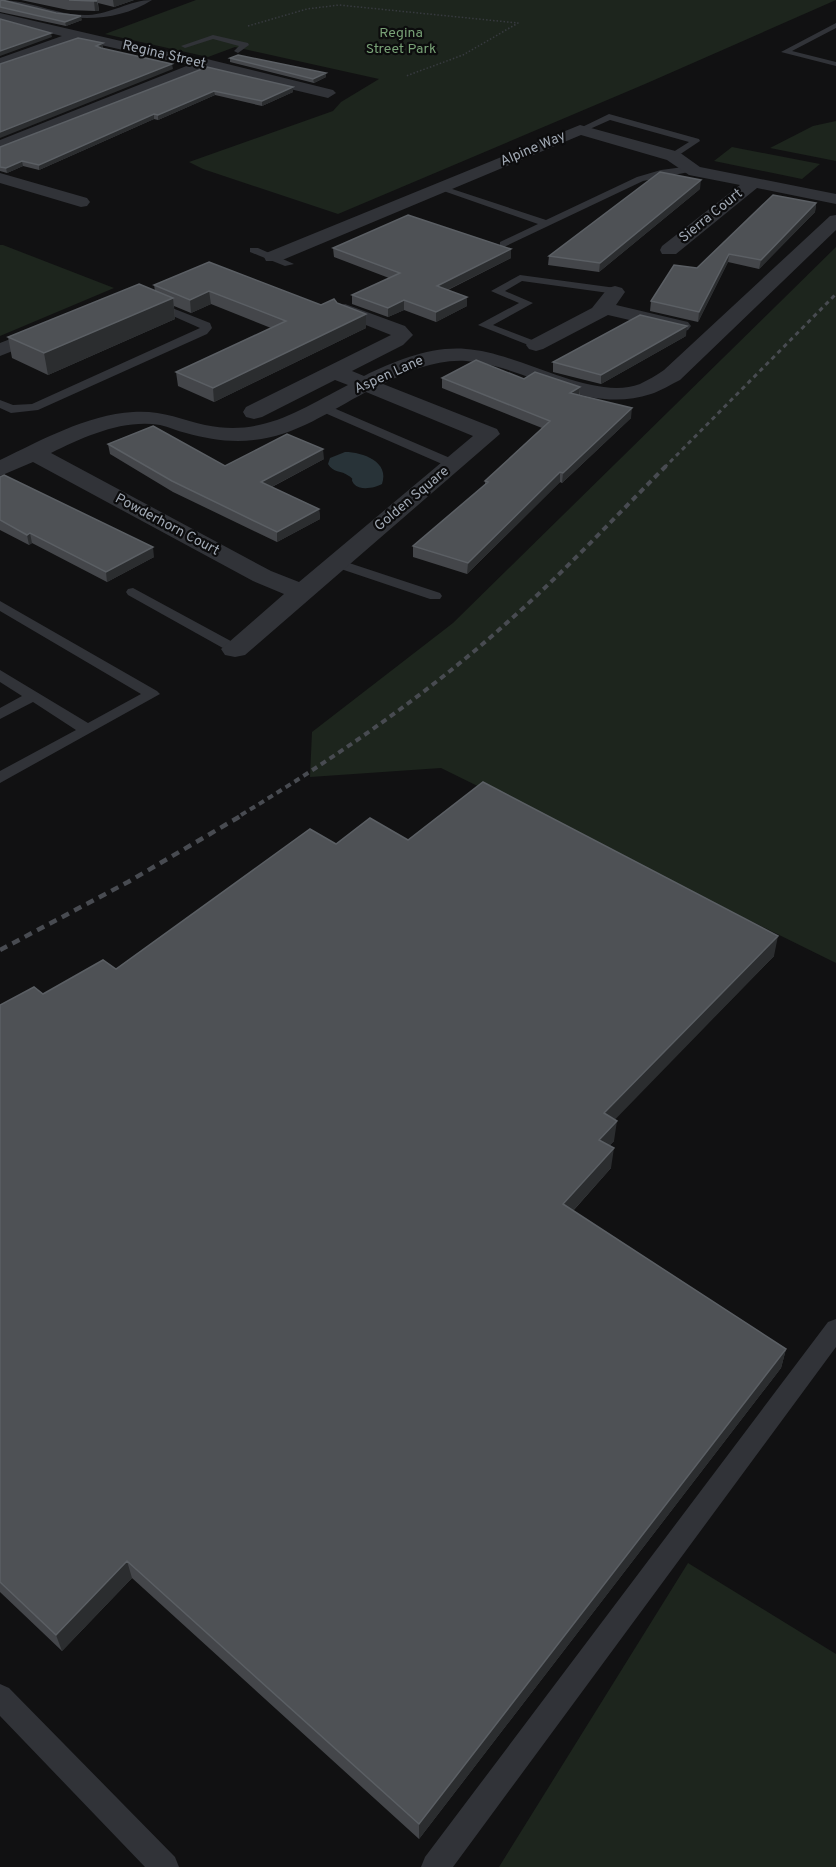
<svg xmlns="http://www.w3.org/2000/svg" width="836" height="1867" viewBox="0 0 836 1867" font-family="Overpass,sans-serif">
  <rect width="100%" height="100%" fill="#111112"/>
  <path fill="#1d251d" d="M196,0H836L645,84L338,214L203,169L189,162L333,111L341,102L379,79L235,47L208,57L105,34Z
    M836,121V161L770,148L813,126Z
    M732,147L820,164L802,179L714,161Z
    M0,245H3L114,288L0,336Z
    M836,247V963L441,768L310,777L312,732L453,623Z
    M688,1563L836,1654V1867H499Z"/>
  <path fill="#283338" d="M345,452C363,452 390,462 382,484C375,488 360,491 354,484C349,477 356,481 349,476C341,470 333,473 328,464L330,458Z"/>
  <g fill="none" stroke-linecap="round" stroke-linejoin="round">
    <path stroke="#373a3f" stroke-width="1.5" stroke-dasharray="1.5 2" stroke-linecap="butt" d="M248,26L307,9L339,5L518,23L463,55L406,76"/>
    <path fill="#313338" fill-rule="evenodd" d="M0,0C30,0 58,16 88,15C111,14 130,0 152,0C113,25 67,20 25,8C17,6 5,5 0,0Z
      M836,23V28L792,51L836,62V66L781,52Z
      M213,35L248,43L249,45L238,53L234,51L239,46L213,39L185,48L181,46Z
      M609,114L699,139L700,141L673,159L668,156L670,154L689,142L610,120L583,132L576,130Z
      M691,166L696,169L694,171L643,181L504,247L500,246V242L538,224L435,188L443,186L546,220L637,177L661,170Z
      M250,248H258L294,264L285,266L250,252Z
      M520,275L616,288L621,291L616,294L522,281L505,291L533,303L493,325L540,343L542,345L536,348L478,325L519,303L491,291Z
      M152,300L210,323L212,328L207,334L38,410L11,413L0,408V400L13,405L32,404L200,328L148,305V301Z
      M322,403L457,461L459,464L453,468L449,467L318,410L316,407Z
      M337,559L440,593L442,596L440,599H430L332,566L330,563L332,560Z
      M133,588L240,646L242,649L240,652H230L128,595L126,592L128,589Z
      M0,601L157,691L160,694L0,783V771L76,730L33,702L0,719V708L22,696L0,682V670L88,723L141,694L0,611Z
      M836,1319V1347L453,1867H421L425,1857L828,1322Z
      M0,1684L9,1688L175,1857L179,1867H145L0,1716Z"/>
    <path fill="#313338" fill-rule="evenodd" d="M0,13L203,60L207,59L333,90L336,93L328,98L205,69L0,151V140L189,65L79,40L0,67V58L62,36L0,21Z
      M580,125L679,152L700,167L836,194V204L757,188L676,254H662L660,250L662,246L740,185L689,175L667,160L581,135L280,261H266L264,257L266,253Z
      M0,173L87,198L90,202L87,206L81,207L0,183Z
      M836,215V230L680,380C671,384 661,391 651,394C584,416 530,366 466,361C437,359 408,371 383,384L497,429L500,434L245,655L235,657L225,655L221,649L284,594L253,581L33,462L0,476V460C42,440 86,415 133,412C160,410 180,419 205,425C263,437 299,410 348,385L335,380L262,417L254,419L246,417L243,412L246,407L391,335L338,314L335,310L338,306L345,304L405,326L413,335L403,345L352,371L364,376C395,361 431,346 466,349C519,352 592,402 640,384C648,380 657,375 664,370L830,216ZM366,392L473,436L299,582L271,571L51,453C84,437 122,419 160,425C169,427 177,431 186,433C208,439 231,443 254,440C295,436 330,411 366,392Z
      M615,286L622,288L625,292L616,305L688,322L691,326L688,330L681,332L608,315L543,349L536,351L529,349L526,345L529,341L592,308L608,288Z
      M51,323L58,325L61,329L58,333L0,356V343Z"/>
    <path stroke="#484b51" stroke-width="3" stroke-dasharray="4.5 4" stroke-linecap="butt" d="M664,468L836,294"/>
    <path stroke="#484b51" stroke-width="4" stroke-dasharray="6 4.5" stroke-linecap="butt" d="M241,815C335,758 428,694 510,620C565,571 614,518 666,466"/>
    <path stroke="#484b51" stroke-width="4.5" stroke-dasharray="8 6" stroke-linecap="butt" d="M0,950L128,882L244,814"/>
  </g>
  <path fill="#44464a" d="M21,0H134L114,7L98,3L99,11H95L68,10Z
    M0,1L82,20L66,26L0,12Z
    M230,58L326,77L314,83L230,62Z
    M207,67L293,92L262,106L215,95L158,120L154,119L39,170L23,166L7,173L0,171V147Z
    M700,189L599,272L548,265L549,256Z
    M816,203L815,212L759,269L728,262L698,322L650,311L651,301L697,268Z
    M333,248L511,258L448,290L467,306L436,322L404,310L388,317L352,304V295L389,278L334,257Z
    M209,262L321,305L337,303L366,314V328L214,402L178,386L176,372L271,328L211,304L191,313L174,306L175,319L48,375L12,358L8,337L155,291L154,285Z
    M686,336L601,384L553,372V362Z
    M442,378L524,379L580,387V396L631,418L562,483L560,482L467,574L413,557V546L485,485V481L542,428L442,388Z
    M108,444L225,466L324,459L272,487L319,509L320,519L277,542L173,492L110,454Z
    M0,477L154,557L107,582L32,543L29,545L0,530Z
    M408,840L774,956L614,1119V1141L609,1146L611,1168L573,1211L786,1349L781,1368L419,1839L132,1578L62,1651L0,1592V1005L43,994L116,969L336,844Z"/>
  <path fill="#2b2d2f" d="M113,0H134L114,7Z
    M94,1H97L99,11H95Z
    M81,16L82,20L66,26L65,22Z
    M51,33L52,37L0,56V51Z
    M103,43V48L96,51V46Z
    M172,64L173,69L0,138V132Z
    M326,73V77L314,83L313,79Z
    M293,87V92L262,106V101Z
    M214,91L215,95L158,120V115Z
    M154,114V119L39,170V165Z
    M22,161L23,166L7,173L6,168Z
    M701,180L700,189L599,272L600,263Z
    M816,203L815,212L759,269L761,260Z
    M511,249V258L437,295V286Z
    M729,254L728,262L698,322L699,312Z
    M209,291L211,304L191,313L190,300Z
    M467,297V306L436,322V312Z
    M173,298L175,319L48,375L44,353Z
    M404,300V310L388,317V308Z
    M366,314V328L214,402L213,388Z
    M687,326L686,336L601,384V375Z
    M580,387L579,397L570,393Z
    M632,408L631,418L562,483L563,473Z
    M323,449L324,459L262,492L261,482Z
    M560,472V482L467,574L468,563Z
    M319,509L320,519L277,542V532Z
    M30,533L32,543L29,545L27,535Z
    M153,547L154,557L107,582L106,572Z
    M778,936L774,956L602,1133L604,1113Z
    M617,1121L614,1141L596,1160L599,1140Z
    M614,1148L611,1168L561,1224L563,1204Z
    M786,1349L781,1368L419,1839V1824Z
    M127,1561L132,1578L62,1651L56,1635Z"/>
  <path fill="#4e5155" stroke="#5b5f64" stroke-width="1.5" d="M2,0L56,13L81,16L65,22L0,7V1Z
    M69,0H95L97,1H94Z
    M0,19L51,33L0,51Z
    M78,38L103,43L96,46L101,48L172,64L0,132V64Z
    M238,55L326,73L313,79L230,58Z
    M207,67L293,87L262,101L214,91L158,115L154,114L39,165L22,161L6,168L0,167V147Z
    M660,172L701,180L600,263L549,256Z
    M773,195L816,203L761,260L729,254L699,312L651,301L674,265L697,268Z
    M408,215L511,249L437,286L467,297L436,312L404,300L388,308L352,295L400,273L333,248Z
    M209,262L321,305L334,299L337,303L366,314L213,388L176,372L286,321L209,291L190,300L154,285Z
    M139,284L173,298L44,353L8,337Z
    M640,315L687,326L601,375L553,362Z
    M476,360L524,379L535,372L580,387L570,393L632,408L563,473L560,472L468,563L413,546L488,482L485,481L550,421L442,378Z
    M153,426L225,466L287,434L323,449L261,482L319,509L277,532L172,481L108,444Z
    M4,475L153,547L106,572L30,533L27,535L0,520V477Z
    M483,782L778,936L604,1113L617,1121L599,1140L614,1148L563,1204L786,1349L419,1824L127,1561L56,1635L0,1582V1005L34,987L43,994L103,960L116,969L310,829L336,844L370,818L408,840Z"/>
  <g text-anchor="middle" dominant-baseline="central" stroke-width="4.5" stroke-linejoin="round" paint-order="stroke">
    <g font-size="14" fill="#78a176" stroke="#0c0c0d">
      <text x="401" y="33">Regina<tspan x="401" dy="16">Street Park</tspan></text>
    </g>
    <g font-size="14" fill="#a1a9b4" stroke="#0c0c0d">
      <text transform="translate(164 55) rotate(13)">Regina Street</text>
      <text transform="translate(533 149) rotate(-23)">Alpine Way</text>
      <text transform="translate(711 216) rotate(-39)">Sierra Court</text>
      <text transform="translate(389 375) rotate(-24)">Aspen Lane</text>
      <text transform="translate(412 499) rotate(-40)">Golden Square</text>
      <text transform="translate(167 525) rotate(28)">Powderhorn Court</text>
    </g>
  </g>
</svg>
